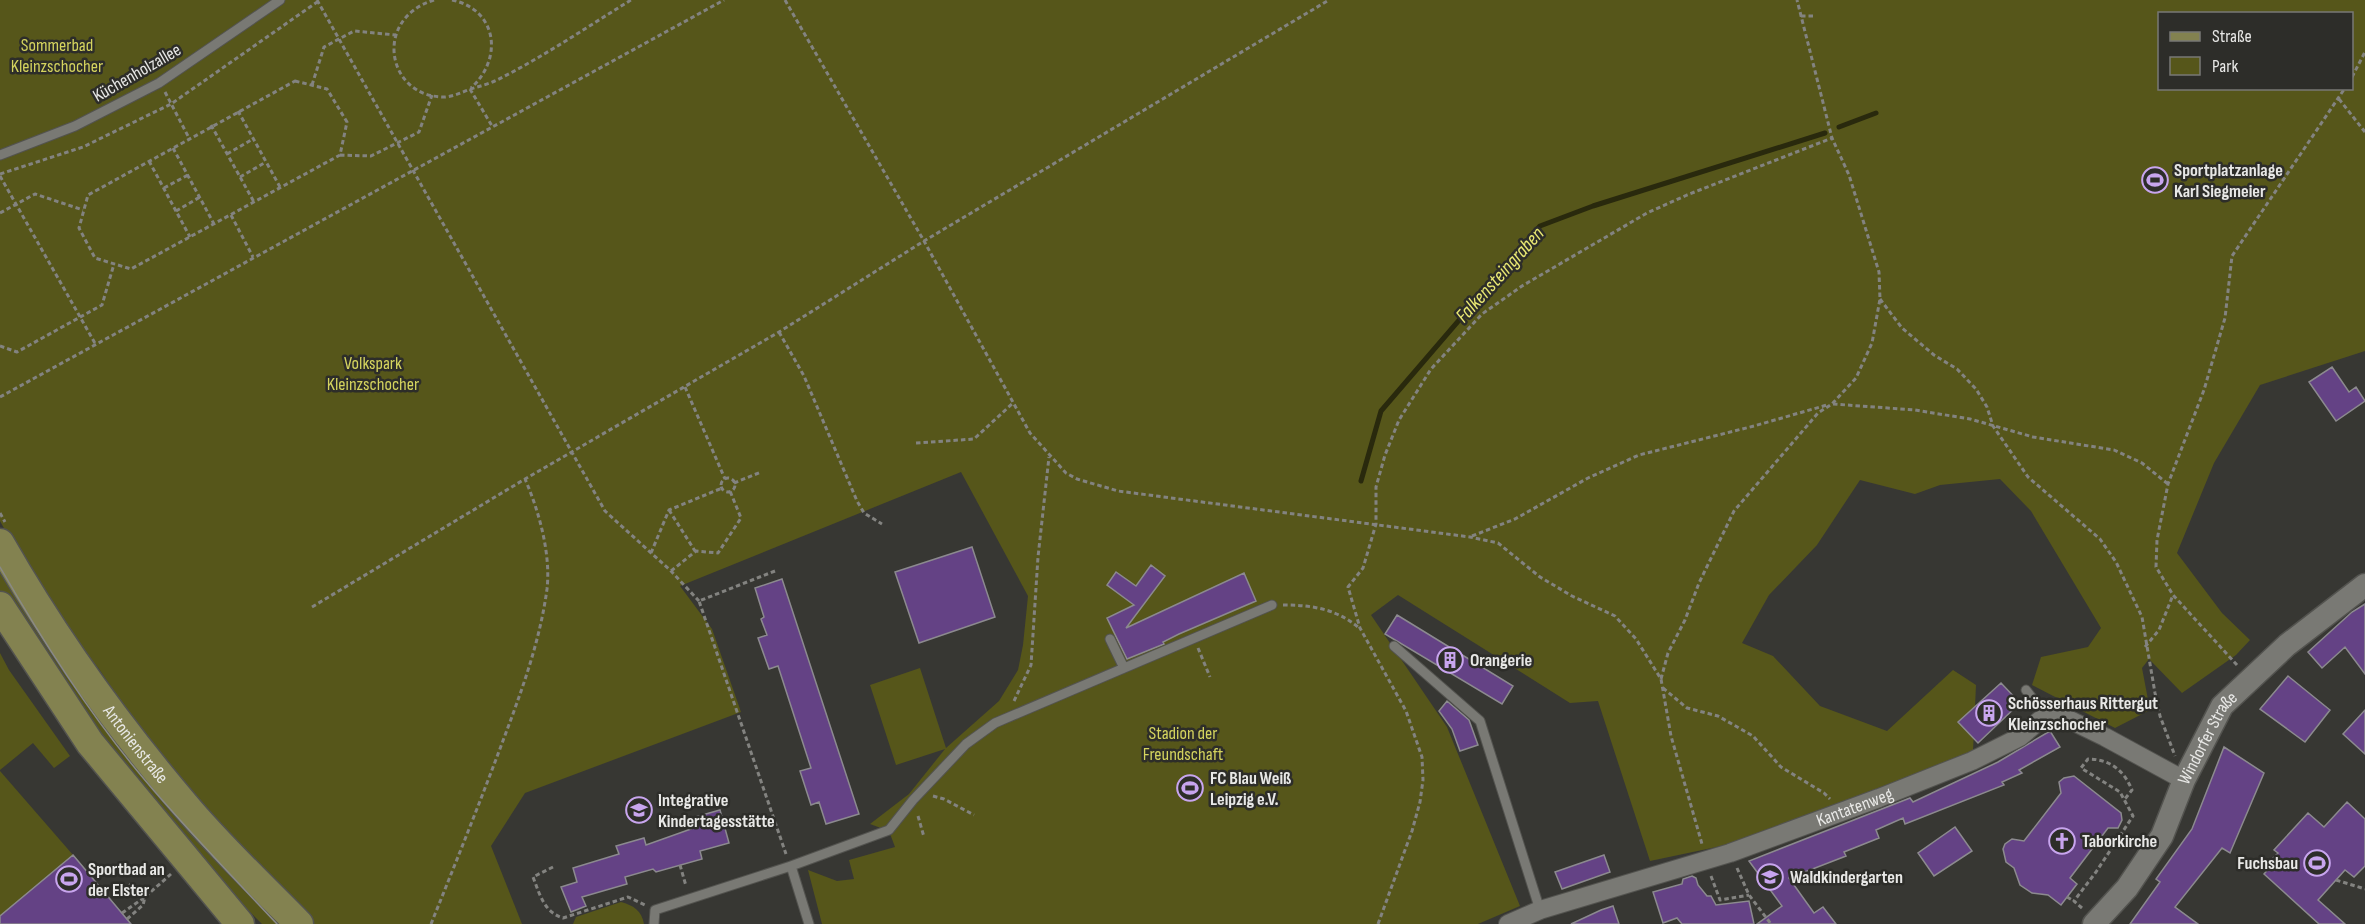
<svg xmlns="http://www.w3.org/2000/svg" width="2365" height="924" viewBox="0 0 2365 924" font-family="'Sofia Sans Condensed',sans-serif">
  <rect width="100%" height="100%" fill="#373733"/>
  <path fill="#56561a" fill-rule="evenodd" d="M0,0H2365V351L2260,385L2214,463L2177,553L2222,613L2250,640L2236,655L2182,693L2149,659L2142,668L2150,710L2115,728L2032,685L2041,657L2088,647L2101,628L2031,511L2000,479L1940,485L1915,494L1860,480L1817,545L1769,595L1742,643L1773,656L1820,706L1887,731L1953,670L1976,685L1973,751L1911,782L1726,845L1650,861L1598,701L1570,703L1398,595L1371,615L1447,727L1520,906L1478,924H822L808,870L837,881L854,879L849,860L895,847L889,831L870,824L909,794L945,749L896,765L870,685L920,668L946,748L999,701L1018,670L1023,645L1028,596L961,472L680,586L712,629L741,712L525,793L491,846L522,924H314L194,796L126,709L99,669L64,626L24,564L0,521ZM2160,14H2352V88H2160Z
    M0,558L288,924H262L194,855L122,771L0,592Z
    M0,653L9,670L70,756L54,768L33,743L0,770Z
    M0,771L73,855L0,916Z
    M621,902C633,905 642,911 644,924H573L576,917Z"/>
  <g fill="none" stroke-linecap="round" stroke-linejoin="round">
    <path stroke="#29290d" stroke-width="5" d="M1839,127L1876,113
      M1361,481L1381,411L1540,226L1593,206L1825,133"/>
  </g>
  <path fill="#644285" stroke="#8c8a8f" stroke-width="1.5" d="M2332,367L2349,392L2356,387L2365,401L2336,421L2309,382Z
    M972,547L995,617L919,643L895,572Z
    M1151,565L1165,576L1126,628L1244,573L1256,601L1179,634L1163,642L1164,644L1127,659L1107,618L1134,605L1107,585L1116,572L1136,586Z
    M782,579L859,814L826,824L819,802L811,805L800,771L811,768L778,666L769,669L758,638L767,635L761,619L764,617L755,588Z
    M2365,604V674L2345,647L2322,668L2308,652L2352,612Z
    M1397,615L1513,686L1502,704L1385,634Z
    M2288,676L2330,710L2305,742L2260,709Z
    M2001,683L2020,703L1978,743L1958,722Z
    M1447,701L1469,720L1478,745L1460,751L1452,729L1439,711Z
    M2365,710V754L2343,734Z
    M2050,731L2060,747L2019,770L2022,773L2002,782L2004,785L1905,824L1903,818L1876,830L1879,838L1844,852L1846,856L1789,878L1814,913L1823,907L1836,924H1757L1782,906L1749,861L1910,798L1913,802L1998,762Z
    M2224,747L2264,773L2230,853L2222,848L2175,907L2198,924H2130L2160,882L2156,879L2192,829Z
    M2074,776L2121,813L2122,820L2118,828H2108L2070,878L2077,884L2061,905L2048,895L2032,893L2020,885L2014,868L2006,862L2003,849L2005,844L2012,839L2024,841L2061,793L2059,782L2064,778Z
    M2347,802L2365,819V866L2354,877L2345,870L2318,900L2345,924H2319L2264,874L2273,864L2270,861L2278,853L2274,850L2308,813L2324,827Z
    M720,810L729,843L700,851L702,859L656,872L653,869L625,877L627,884L582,897L586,906L571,912L561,887L577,882L573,868L619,854L616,846L644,838L646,845L691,829L688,819Z
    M1955,827L1972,851L1934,876L1918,853Z
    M73,855L131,924H0V916Z
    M1604,855L1610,872L1562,889L1555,872Z
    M1692,876L1696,878L1698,885L1707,896H1711L1716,905L1749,901L1754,924H1682L1677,918L1663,923L1653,892L1682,884L1683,879Z
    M1613,906L1619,924H1571L1601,910Z"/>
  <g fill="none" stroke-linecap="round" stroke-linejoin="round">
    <g stroke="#53534f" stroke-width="11">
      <path id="service" d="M0,155L75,126L159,83L280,0
        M1110,639L1124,668
        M1394,646L1480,721L1540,910
        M2026,690L2039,707L2052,716
        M654,924L655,910L791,866
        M809,924L791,866L889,830L913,800L966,744L995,723L1272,605"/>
    </g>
    <g stroke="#53534f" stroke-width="20">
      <g id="minor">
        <path id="s1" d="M1508,924L1540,910L1730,853L1879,798L1972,761L2020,737L2040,720L2052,716L2070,720L2105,737L2184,780"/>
      </g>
    </g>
    <g stroke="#53534f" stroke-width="25">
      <g id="tertiary">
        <path id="s2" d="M2094,924L2127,888L2162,836L2184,780L2222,706L2287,645L2365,585"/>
      </g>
    </g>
    <g stroke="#53534f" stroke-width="31">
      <g id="primary">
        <path id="s3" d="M0,543C53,636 116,724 185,805C220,847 261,885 299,924"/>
        <path d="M0,606L90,743L240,924"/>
      </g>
    </g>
    <path stroke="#838380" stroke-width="3" stroke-dasharray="4.5 3" stroke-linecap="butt" d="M317,0L605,511L671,571L699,601
      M434,0C372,19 387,98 445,97C455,96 462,92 471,89C480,86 489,84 497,80C543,57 587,27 631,0
      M452,0C498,10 503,59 471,88
      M785,0L924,241L1030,433L1066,473L1077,479L1118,491L1470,537L1498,543L1540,577L1572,596L1615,616L1636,639L1661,679L1671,736L1702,844
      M1801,16H1816
      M2352,77L2365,52
      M295,81L327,89L347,122L340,155L131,269L95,258L79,228L88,195Z
      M312,85L324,47L354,31L396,35
      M470,89L492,126
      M165,92L189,138
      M2339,99L2365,132
      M238,111L280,187
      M211,125L254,202
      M173,148L214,224
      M227,154L253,139
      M340,155L371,156L419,132L432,95
      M149,161L190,237
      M0,174L83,147L171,104L320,0
      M0,176L96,345
      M240,177L266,162
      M164,188L188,175
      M176,211L200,197
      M0,213L35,194L83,210
      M231,215L253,257
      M1880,299L1902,328L1934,355L1957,369L1976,389L1987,407L1993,426L2028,477L2100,539L2116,562L2142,617L2155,693L2160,716L2175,756
      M779,332L804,376L857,501L864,513L882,524
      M0,346L17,352L102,305L114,264
      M685,387L725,479
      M0,397L724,0
      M1833,404L1915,410L1970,419L2033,437L2114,450L2142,463L2168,484
      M916,443L974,439L1013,403
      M721 485a7 7 0 1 1 14 0a7 7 0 1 1-14 0Z
      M734,483L761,472
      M669,510L695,551
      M0,513L5,522
      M1472,536L1515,519L1588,478L1639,455L1754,426L1827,405
      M651,553L669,510L722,488
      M671,571L696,551L718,553L741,518L730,491
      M775,571L699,601L786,854
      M1283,605C1312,605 1336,609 1358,627
      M312,607L525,479L779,332L924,241L1329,0
      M2145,647L2159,630L2173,595
      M1198,648L1210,677
      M2237,665L2173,595L2156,567L2157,540L2168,484L2204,390L2225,318L2232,256L2345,88
      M1661,679L1668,653L1685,620L1699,583L1734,511L1818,413L1832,404L1856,378L1872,343L1880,299L1879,272L1849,175L1832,138L1797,0
      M1663,688L1687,708L1718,716L1753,736L1781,767L1824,793L1830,799
      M1014,701L1031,665L1038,557L1049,457
      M933,796L944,799L974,815
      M918,816L924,837
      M680,865L686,886
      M553,867L533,877C540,895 544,912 563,918L628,897L645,905
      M1737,868L1749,895L1771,924
      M1711,876L1720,900L1749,895
      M2336,880L2365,889
      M2067,897L2074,901
      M2082,908L2074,901L2096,872L2133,816L2120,792L2081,768L2088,759C2109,759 2124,770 2132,790L2124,800
      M122,913L145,897L129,884
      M127,919L143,905L145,897L171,874
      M431,924C456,862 481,800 504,738C522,690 540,641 547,589C551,554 539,511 525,479
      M1378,924L1412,831L1420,802L1423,780L1422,757L1406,711L1360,628L1348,587L1363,568L1376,524V487L1385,455L1399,420L1431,369L1482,314L1522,286L1647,213L1687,195L1832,138"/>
    <use href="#service" stroke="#797974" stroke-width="9"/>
    <use href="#minor" stroke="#797974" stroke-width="18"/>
    <use href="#tertiary" stroke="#797974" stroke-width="22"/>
    <use href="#primary" stroke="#838250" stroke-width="28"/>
    <path stroke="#8a8a87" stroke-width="1.5" d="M0,567C42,640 89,714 144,779C186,829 232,876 277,924"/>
  </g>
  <defs>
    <g id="stadium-ring" transform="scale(1.35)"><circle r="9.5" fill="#2d2d29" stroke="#c8a5ee" stroke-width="1.5"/><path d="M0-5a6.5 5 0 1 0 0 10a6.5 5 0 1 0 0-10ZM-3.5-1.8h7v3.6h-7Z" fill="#c8a5ee"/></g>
    <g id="building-ring" transform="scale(1.35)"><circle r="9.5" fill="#2d2d29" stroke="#c8a5ee" stroke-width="1.5"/><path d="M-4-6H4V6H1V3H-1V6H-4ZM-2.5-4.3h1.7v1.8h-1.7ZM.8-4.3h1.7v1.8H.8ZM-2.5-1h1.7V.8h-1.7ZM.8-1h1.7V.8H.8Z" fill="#c8a5ee"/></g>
    <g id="school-ring" transform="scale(1.35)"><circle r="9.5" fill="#2d2d29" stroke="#c8a5ee" stroke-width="1.5"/><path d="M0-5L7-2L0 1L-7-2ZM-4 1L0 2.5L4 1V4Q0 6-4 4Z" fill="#c8a5ee"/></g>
    <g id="church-ring" transform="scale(1.35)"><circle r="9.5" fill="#2d2d29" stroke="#c8a5ee" stroke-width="1.5"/><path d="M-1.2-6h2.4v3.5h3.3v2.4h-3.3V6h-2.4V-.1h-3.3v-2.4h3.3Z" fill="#c8a5ee"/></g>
  </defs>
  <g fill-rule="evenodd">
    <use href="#stadium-ring" x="2155" y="180"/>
    <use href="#building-ring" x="1450" y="660"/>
    <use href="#building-ring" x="1989" y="713"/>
    <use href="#stadium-ring" x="1190" y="788"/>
    <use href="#school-ring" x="639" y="810"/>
    <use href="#church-ring" x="2062" y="841"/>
    <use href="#stadium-ring" x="2317" y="863"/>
    <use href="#school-ring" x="1770" y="877"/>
    <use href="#stadium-ring" x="69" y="879"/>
  </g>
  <g text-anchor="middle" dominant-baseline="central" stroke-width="5" stroke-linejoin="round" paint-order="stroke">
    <g font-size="18" fill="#d5d45e" stroke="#2d2d29">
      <text x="57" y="45">Sommerbad<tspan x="57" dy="21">Kleinzschocher</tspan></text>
      <text x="373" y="363">Volkspark<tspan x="373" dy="21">Kleinzschocher</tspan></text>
      <text x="1183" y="733">Stadion der<tspan x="1183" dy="21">Freundschaft</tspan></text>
    </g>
    <g font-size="18" fill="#e8e8e6" stroke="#2d2d29">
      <text transform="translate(137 73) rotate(-30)">Küchenholzallee</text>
      <text stroke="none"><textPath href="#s2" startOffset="220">Windorfer Straße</textPath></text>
      <text stroke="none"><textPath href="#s3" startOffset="243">Antonienstraße</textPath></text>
      <text stroke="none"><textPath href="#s1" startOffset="366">Kantatenweg</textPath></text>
    </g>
    <g font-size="18" font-weight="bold" fill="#e8e8e6" stroke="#2d2d29" text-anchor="start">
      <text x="2174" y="170">Sportplatzanlage<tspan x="2174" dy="21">Karl Siegmeier</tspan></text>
      <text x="1470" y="660">Orangerie</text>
      <text x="2008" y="703">Schösserhaus Rittergut<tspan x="2008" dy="21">Kleinzschocher</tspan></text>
      <text x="1210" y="778">FC Blau Weiß<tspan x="1210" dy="21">Leipzig e.V.</tspan></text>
      <text x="658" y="800">Integrative<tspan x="658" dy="21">Kindertagesstätte</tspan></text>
      <text x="2082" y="841">Taborkirche</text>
      <text x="2298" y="863" text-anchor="end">Fuchsbau</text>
      <text x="88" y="869">Sportbad an<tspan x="88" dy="21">der Elster</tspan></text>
      <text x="1790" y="877">Waldkindergarten</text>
    </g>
    <g font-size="20" font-style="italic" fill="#eae973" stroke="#2d2d29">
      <text transform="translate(1500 275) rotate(-48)">Falkensteingraben</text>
    </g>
  </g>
  <rect x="2158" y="12" width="195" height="78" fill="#2d2d29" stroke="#787875" stroke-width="1.5"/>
  <rect x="2170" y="32" width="30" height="9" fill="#838250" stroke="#787875" stroke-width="1.5"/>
  <text x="2212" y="42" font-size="18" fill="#e8e8e6">Straße</text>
  <rect x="2170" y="57" width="30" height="18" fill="#56561a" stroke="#787875" stroke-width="1.5"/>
  <text x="2212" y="72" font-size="18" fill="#e8e8e6">Park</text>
</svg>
